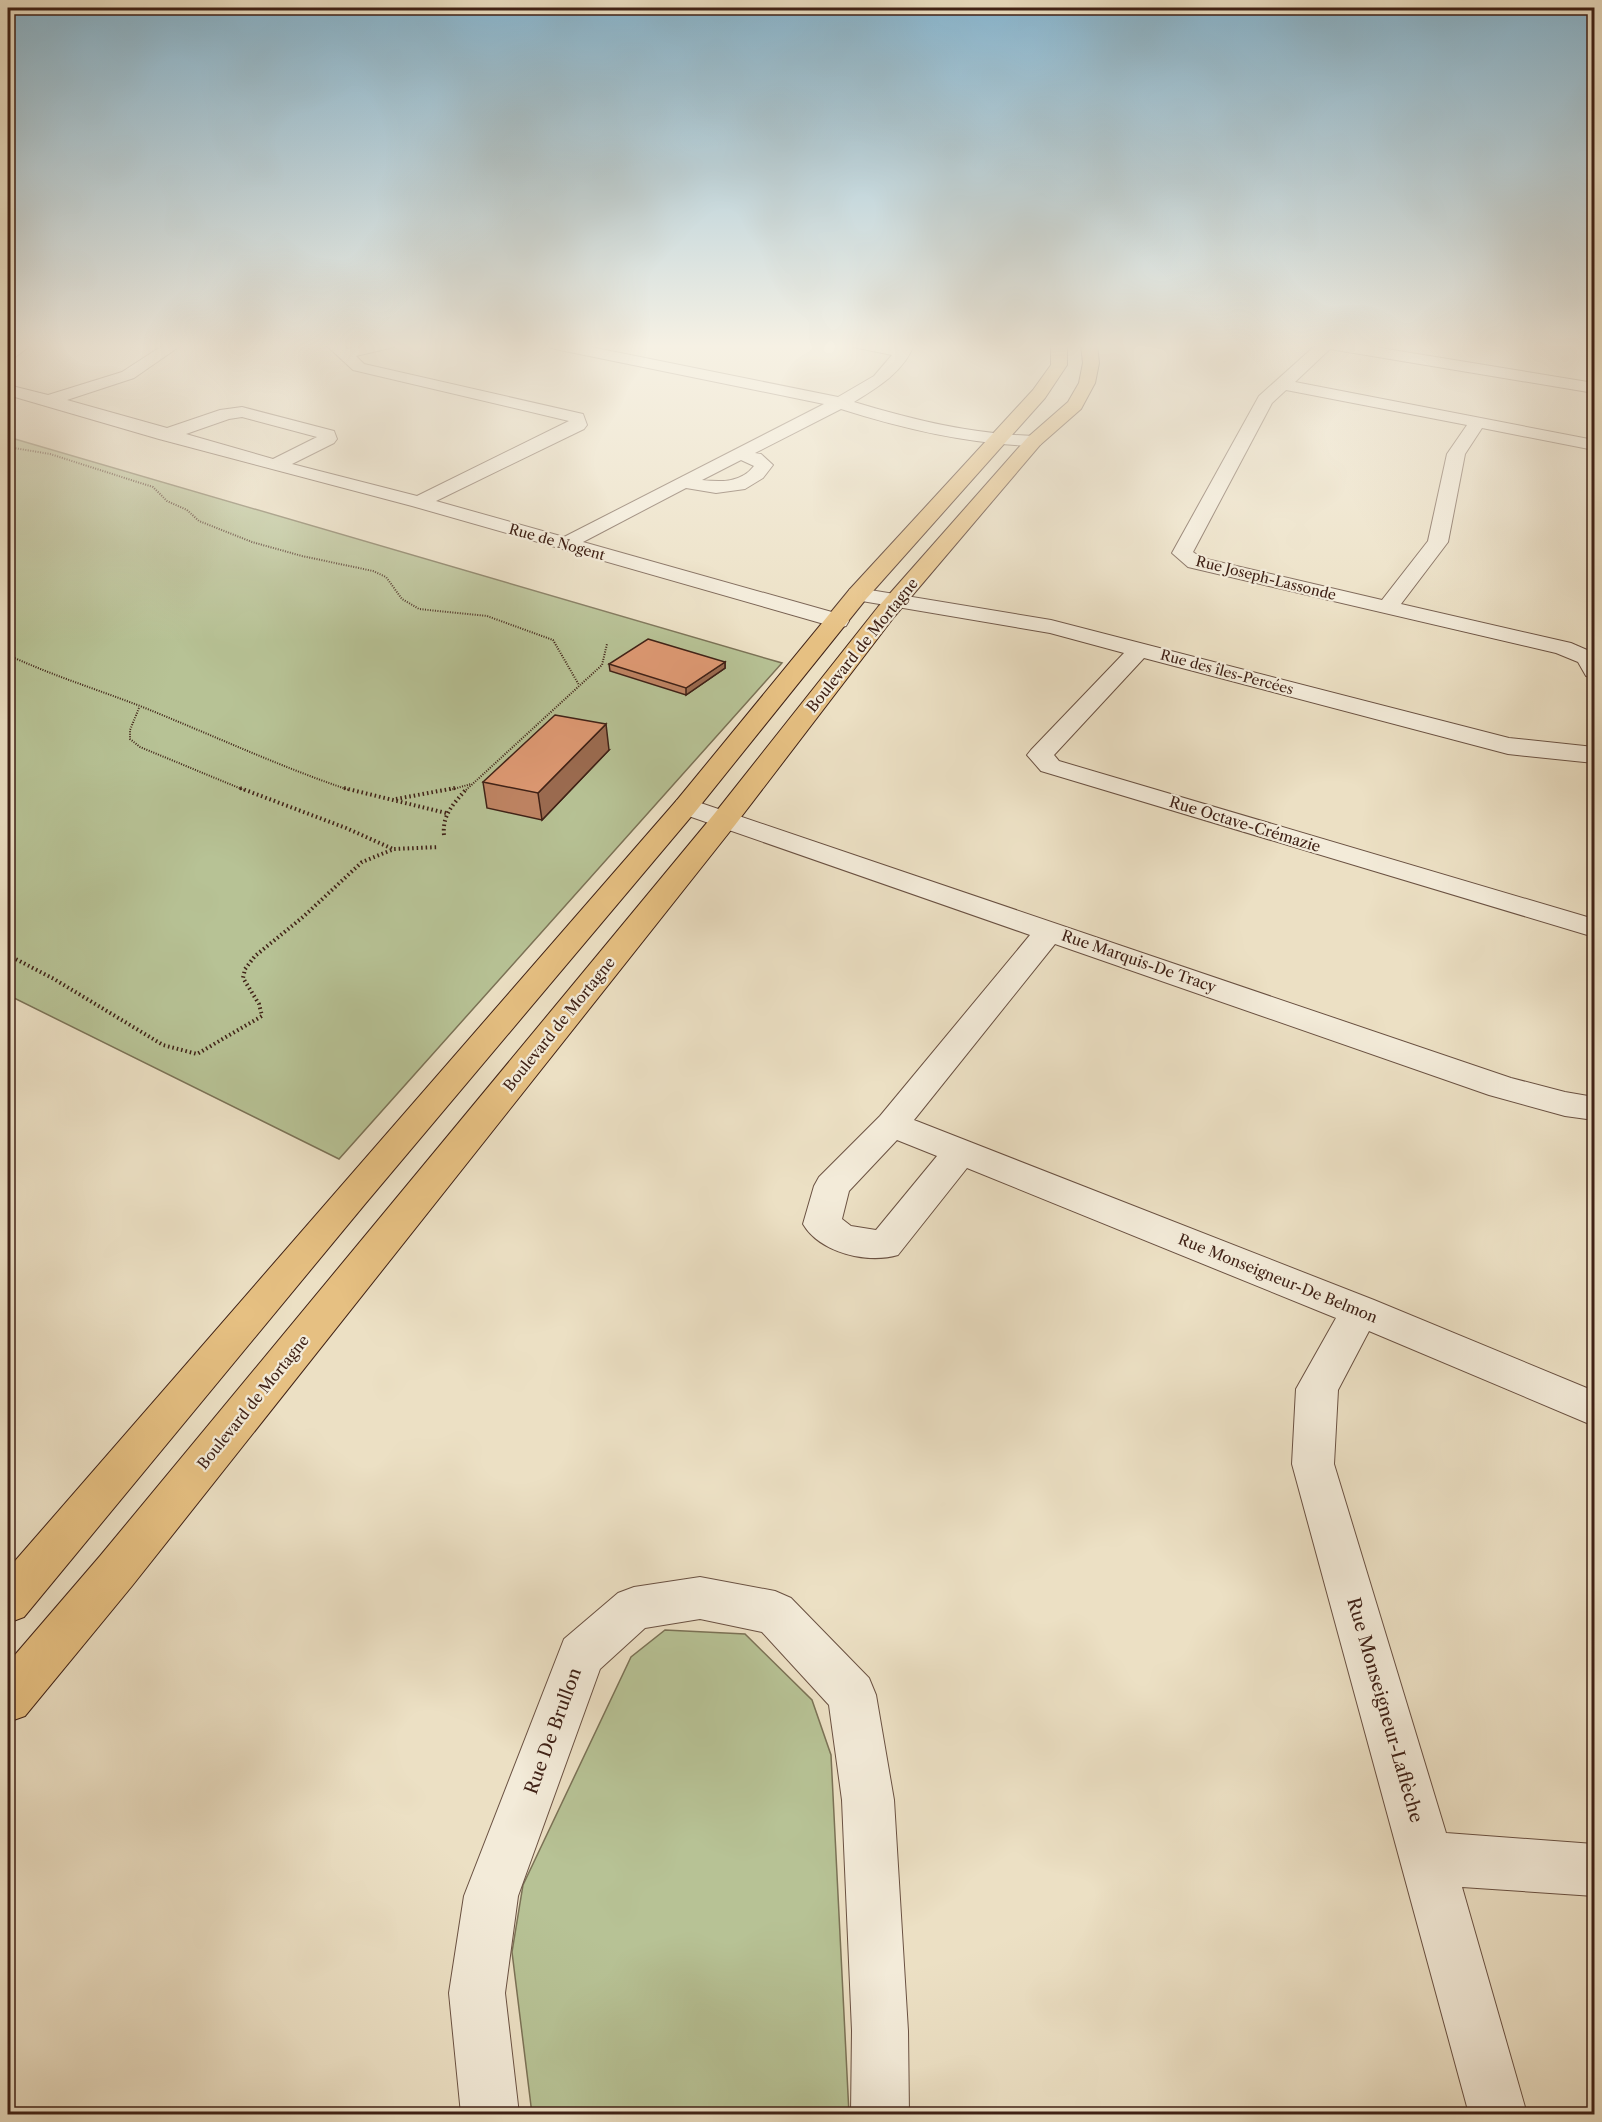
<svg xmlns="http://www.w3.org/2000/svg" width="1602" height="2122" viewBox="0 0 1602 2122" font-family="'Libre Caslon Text',serif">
  <rect width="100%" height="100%" fill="#ece0c4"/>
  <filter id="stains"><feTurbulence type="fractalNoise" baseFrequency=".00333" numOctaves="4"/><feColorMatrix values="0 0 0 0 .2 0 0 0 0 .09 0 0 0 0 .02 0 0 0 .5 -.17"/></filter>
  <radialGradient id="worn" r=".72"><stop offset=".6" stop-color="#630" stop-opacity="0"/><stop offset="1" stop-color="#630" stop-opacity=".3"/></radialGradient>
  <path fill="#b7c295" stroke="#7b7256" stroke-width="1.5" d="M8,437L782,663L339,1159L8,995Z
    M665,1630L745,1634L812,1700L831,1755L849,2114H532L512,1952L523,1885L631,1657Z"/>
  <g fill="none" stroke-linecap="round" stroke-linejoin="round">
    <g stroke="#6a5142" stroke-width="2">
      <path id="minor" d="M14,344H32L14,358L8,360V348Z
        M165,344H183L134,378L67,400L167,428L220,410L242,407L334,431L337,439L334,443L292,464L417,496L569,421L353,370L325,344H342L347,349L369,344H397L394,347L356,356L364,364L583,414L587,425L584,429L436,501L564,537L824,404L555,349L550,347L547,344H576L838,397L874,376L892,355L853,347L850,344L897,346L898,344H914C905,371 877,388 854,402C913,420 972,434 1034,436L1040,437L1043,441L1040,445L1034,446C968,444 904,429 841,409L755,453L761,454L773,465L763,478L745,489L716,493L686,488L583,542L846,616L849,621L846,626L838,628L412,506L159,439L8,395V385L48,395L122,372ZM242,417L317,437L273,459L186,434L229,419ZM741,460L754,466C741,483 721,482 702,480Z
        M1317,344H1356L1594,383V393L1330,349L1295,382L1594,440V450L1482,428L1465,454L1448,542L1401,604L1571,643L1594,653V678L1586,676L1578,662L1556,653L1188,567L1172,553L1259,396ZM1286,390L1467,425L1447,454L1428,541L1382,600L1202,558L1193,552L1272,403Z
        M858,588L1051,620L1509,738L1594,747V763L1508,754L1144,658L1054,755L1059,761L1594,919V937L1041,771L1027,755L1031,750L1124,653L1050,633L850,599L847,594L850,589Z
        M686,798L1511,1078L1565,1092L1594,1097V1120L1565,1116L1489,1095L1055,944L914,1120L1374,1300L1594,1391V1426L1369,1331L1338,1390L1334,1464L1446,1833L1594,1844V1896L1462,1887L1527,2114H1469L1292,1464L1296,1389L1336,1318L967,1168L898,1255C868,1264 820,1253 803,1224L814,1186L819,1177L880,1116L1030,935L677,812L673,806L677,800ZM897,1140L937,1156L876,1230L851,1226L842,1219L849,1191Z
        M700,1577L775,1591L791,1598L869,1678L876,1695L894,1800L908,2031L909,2114H851L852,2031L842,1800L829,1705L762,1632L700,1619L645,1628L600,1669L518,1896L505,1993L519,2114H461L449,1993L464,1896L564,1639L618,1593L634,1587Z"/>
    </g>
    <g stroke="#3f2116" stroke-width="2">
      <path id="major" d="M1051,344H1067V365L1045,398L866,599L695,812L365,1204L24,1617L8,1623V1569L677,800L850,589L1033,390L1051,365Z
        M1081,344H1097L1099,363L1095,383L1081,409L1040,445L894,617L735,825L132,1586L25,1716L8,1722V1663L100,1556L715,813L878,607L1028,437L1068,402L1079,383L1083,363Z"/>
    </g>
    <path stroke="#3f2116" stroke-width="2" stroke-dasharray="1 1.5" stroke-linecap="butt" d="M8,447L50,454L153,487L167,501L187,510L199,521L252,542L302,556L373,571L386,577L402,599L419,609L487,616L553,640L579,685
      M8,655C51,675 96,689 140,706C210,734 278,766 349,790
      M139,708L130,730V739L140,747L244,790
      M450,790L471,784
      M466,790L602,665L607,644"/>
    <path stroke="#3f2116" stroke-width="4" stroke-dasharray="1.5 3" stroke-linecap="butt" d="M240,788L346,828L393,849
      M344,788L446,813
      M396,799L455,788
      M444,835C442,814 454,804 467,788
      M8,955L54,979L163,1045L197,1054L262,1016L259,1004L243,978L245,969L255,956L303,917L362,862L394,849L439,847"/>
    <use href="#minor" fill="#f3ebd9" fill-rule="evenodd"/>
    <use href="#major" fill="#e6c082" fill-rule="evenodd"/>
  </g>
  <path fill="#bf8463" stroke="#3f2116" stroke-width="1.5" d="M725,662V668L686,695L610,671L609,664Z
    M609,750L542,820L487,808L483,782Z"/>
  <path fill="#9b6b50" stroke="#3f2116" stroke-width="1.5" d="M725,662V668L686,695V688Z
    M606,724L609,750L542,820L538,793Z"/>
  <path fill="#de9973" stroke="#3f2116" stroke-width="1.5" d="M648,639L725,662L686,688L609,664Z
    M555,715L606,724L538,793L483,782Z"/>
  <linearGradient id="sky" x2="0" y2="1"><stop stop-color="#88b8d3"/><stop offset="0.54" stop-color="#f6f1e4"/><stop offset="1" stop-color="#f6f1e4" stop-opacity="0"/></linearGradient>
  <rect width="1602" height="641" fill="url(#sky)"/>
  <g text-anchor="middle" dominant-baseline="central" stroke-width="4.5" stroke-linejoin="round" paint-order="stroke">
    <g font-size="14" fill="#3f2116" stroke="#f3ebd9">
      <text transform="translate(557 542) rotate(16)">Rue de Nogent</text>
      <text transform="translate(1266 578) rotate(14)">Rue Joseph-Lassonde</text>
      <text transform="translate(1227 672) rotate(15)">Rue des îles-Percées</text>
    </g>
    <g font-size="15" fill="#3f2116" stroke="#f3ebd9">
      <text transform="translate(862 645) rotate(-51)">Boulevard de Mortagne</text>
      <text transform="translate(1245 824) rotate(17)">Rue Octave-Crémazie</text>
      <text transform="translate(1139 961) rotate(19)">Rue Marquis-De Tracy</text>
      <text transform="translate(559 1024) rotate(-51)">Boulevard de Mortagne</text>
      <text transform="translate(1278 1278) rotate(22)">Rue Monseigneur-De Belmon</text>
      <text transform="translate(253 1402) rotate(-51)">Boulevard de Mortagne</text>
    </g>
    <g font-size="18" fill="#3f2116" stroke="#f3ebd9">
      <text transform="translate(1385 1710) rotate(74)">Rue Monseigneur-Laflèche</text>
      <text transform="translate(553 1731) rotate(-70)">Rue De Brullon</text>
    </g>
  </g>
  <rect width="1602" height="2122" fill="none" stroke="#ece0c4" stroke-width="30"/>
  <rect x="9" y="9" width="1584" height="2104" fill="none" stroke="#3f2116" stroke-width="3"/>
  <rect x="15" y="15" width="1572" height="2092" fill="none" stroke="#3f2116" stroke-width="1.5"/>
  <rect width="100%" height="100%" filter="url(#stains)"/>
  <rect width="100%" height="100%" fill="url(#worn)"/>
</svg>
